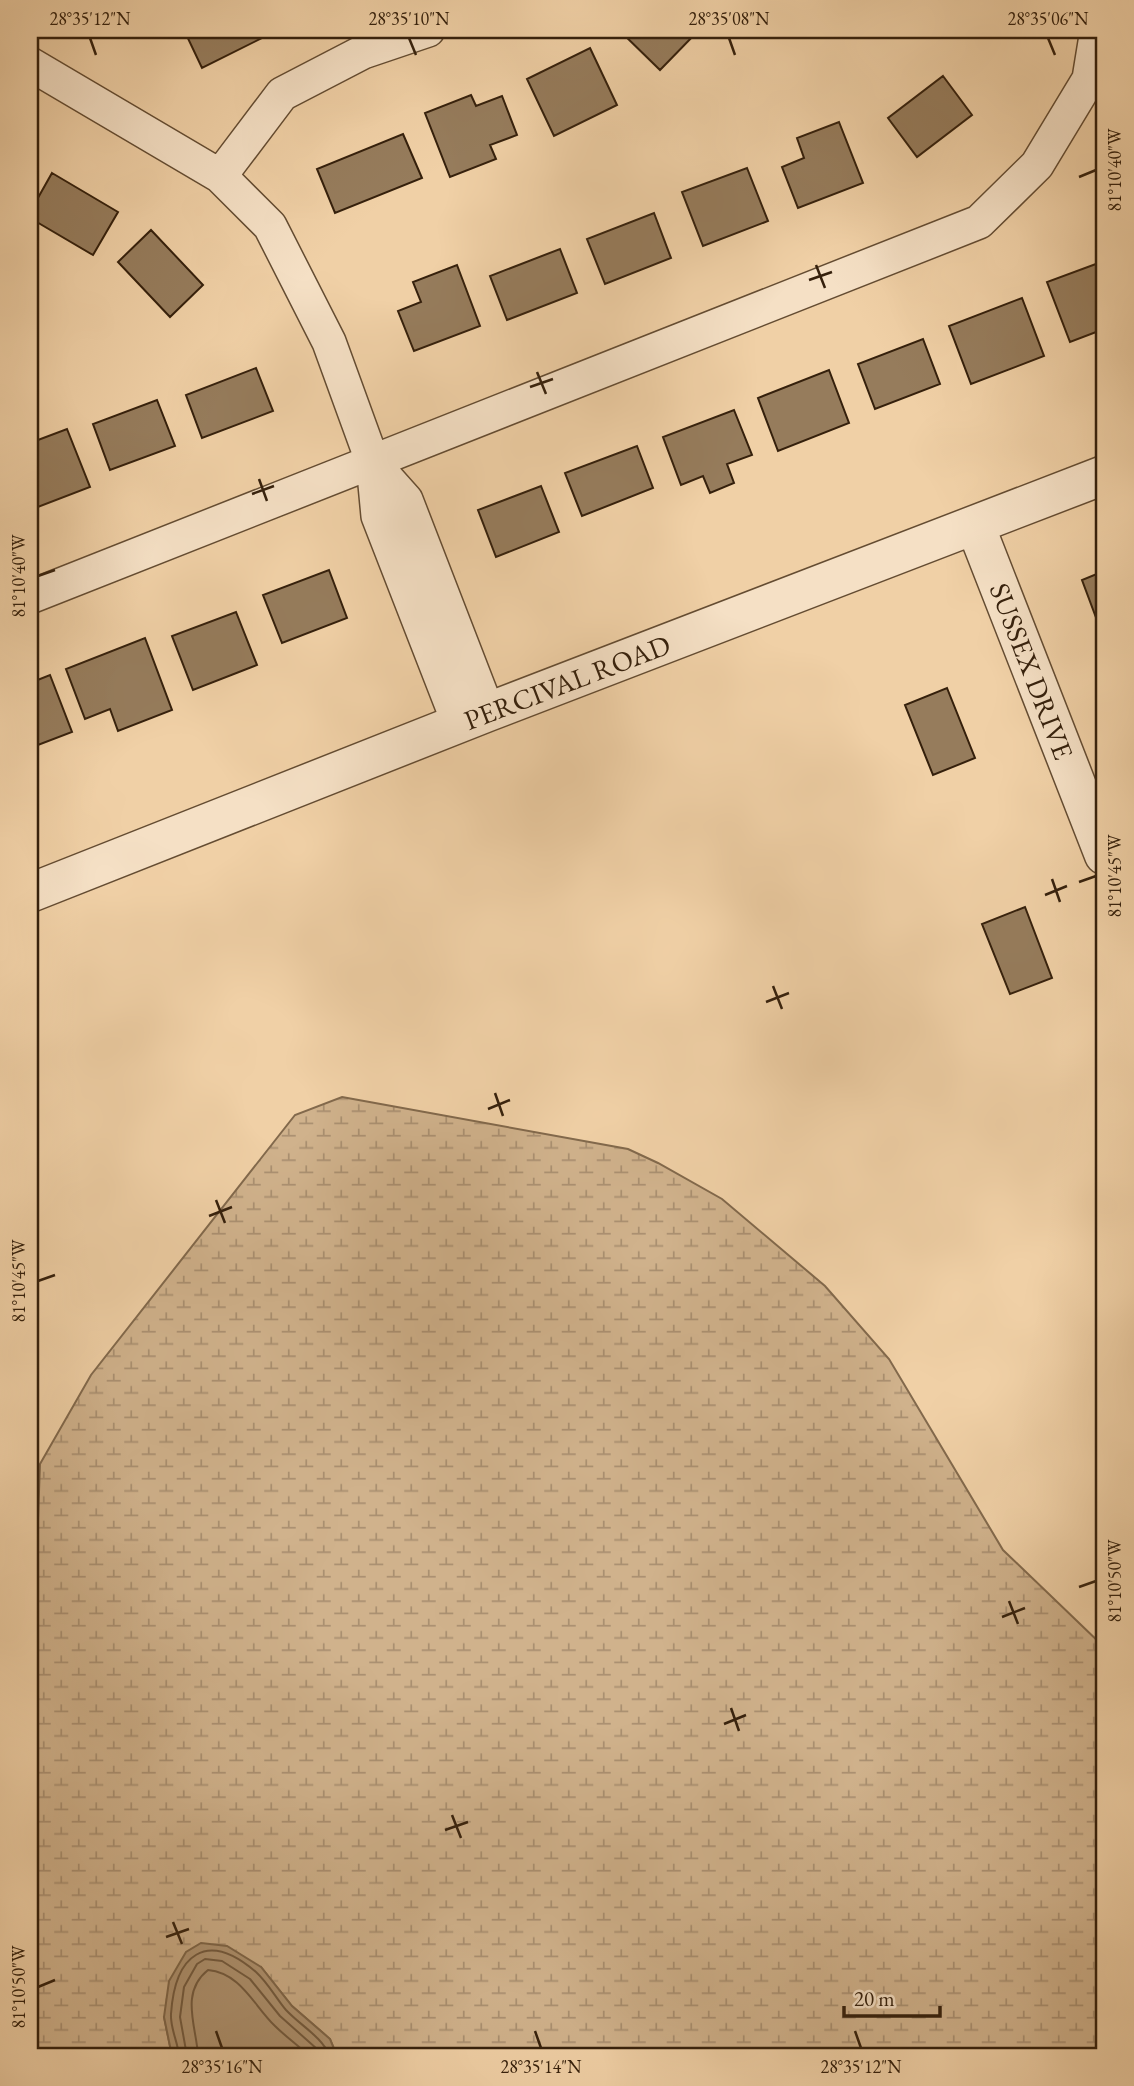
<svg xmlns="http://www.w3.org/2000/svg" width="1134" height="2086" viewBox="0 0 1134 2086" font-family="'EB Garamond',serif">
  <defs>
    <pattern id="wetland-marsh" width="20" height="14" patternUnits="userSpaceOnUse" patternTransform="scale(1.75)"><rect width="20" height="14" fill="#d0b28c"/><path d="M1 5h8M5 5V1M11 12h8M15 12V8" fill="none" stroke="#aa9071"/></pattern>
  </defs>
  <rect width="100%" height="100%" fill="#f0d0a6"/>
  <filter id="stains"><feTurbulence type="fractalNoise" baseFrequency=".00286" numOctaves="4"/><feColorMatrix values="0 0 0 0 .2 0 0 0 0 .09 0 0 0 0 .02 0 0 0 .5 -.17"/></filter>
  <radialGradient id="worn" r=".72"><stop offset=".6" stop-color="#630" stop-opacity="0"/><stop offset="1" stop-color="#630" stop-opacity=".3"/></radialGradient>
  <path fill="url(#wetland-marsh)" stroke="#82694c" stroke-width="2" d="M342,1097L628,1149L658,1163L722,1199L825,1286L889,1359L1003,1550L1104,1647V2056H337L330,2039L292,2006L261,1967L164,2017L172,2056H30V1641L34,1630L40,1464L91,1375L295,1115Z"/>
  <path fill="#b09472" stroke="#7f6649" stroke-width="2" d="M201,1943L227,1946L261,1967L292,2006L330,2039L337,2056H172L164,2017L169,1981L186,1952Z"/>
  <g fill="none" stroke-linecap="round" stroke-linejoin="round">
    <path stroke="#725a3f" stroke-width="2" d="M179,2056C178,2042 170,2028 171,2014C175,1955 206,1929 256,1972C268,1983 276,1998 286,2010C301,2026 321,2036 330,2056
      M187,2056L180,2017L184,1987L197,1964L205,1959L222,1961L250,1979L280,2016L317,2049L320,2056
      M198,2056C197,2028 179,1993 208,1970C241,1973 254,2006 275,2026C286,2037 298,2045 309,2056"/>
  </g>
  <path fill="#967c5c" stroke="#35200c" stroke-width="2" d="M184,30H268L270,34L202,68Z
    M619,30H699L660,70Z
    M964,30H1013V37L964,33Z
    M590,48L617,105L554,136L527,79Z
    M943,76L972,115L917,157L888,118Z
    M471,95L476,106L502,96L517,135L490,145L496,159L450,177L425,113Z
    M839,122L863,183L798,208L782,167L804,158L797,138Z
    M403,134L422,178L335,213L317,169Z
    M747,168L768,221L703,246L682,192Z
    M52,173L118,212L93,255L30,218V212Z
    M654,213L671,258L605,284L587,239Z
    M151,230L203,285L170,317L118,262Z
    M560,249L577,293L507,320L490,276Z
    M1104,261V329L1070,342L1047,282Z
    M457,265L480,326L414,351L398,311L421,302L413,282Z
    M1022,298L1044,356L971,384L949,326Z
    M923,339L940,384L875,409L858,364Z
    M256,368L273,411L202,438L186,395Z
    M829,370L849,423L778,451L758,398Z
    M157,400L175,446L110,470L93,424Z
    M734,410L752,455L727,464L734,483L710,493L703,476L681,485L663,437Z
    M67,429L90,487L30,510V443Z
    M637,446L653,488L582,516L565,473Z
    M541,486L559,532L496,557L478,510Z
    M329,570L347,618L282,643L263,595Z
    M1104,571V639L1082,580Z
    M236,612L257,665L193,690L172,636Z
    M145,638L172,710L118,731L110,709L85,719L66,669Z
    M50,675L72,732L30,748V683Z
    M947,688L975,758L933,775L905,705Z
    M1025,907L1052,978L1010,994L982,924Z"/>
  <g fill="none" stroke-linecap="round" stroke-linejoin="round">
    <g stroke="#644c32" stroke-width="36">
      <path id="minor" d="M30,64L220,176L270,226L329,342L373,463L378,516L459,724
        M220,176L282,94L363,52L428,30
        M373,463L406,500L488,712
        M30,597L979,222L1037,165L1089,79L1097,30"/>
    </g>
    <g stroke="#644c32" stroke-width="41">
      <path id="tertiary" d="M975,525L1104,855
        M30,893L488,712L1104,475"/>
    </g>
    <use href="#minor" stroke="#f5e0c5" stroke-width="33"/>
    <use href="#tertiary" stroke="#f5e0c5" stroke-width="38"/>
  </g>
  <path fill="none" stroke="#35200c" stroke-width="2.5" d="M90,38L96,55M409,38L416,55M729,38L735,55M1048,38L1055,55M1079,177L1096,170M816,265L825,288M809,280L832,272M537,372L546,394M530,387L553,379M259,479L267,501M252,494L274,486M38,576L55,570M1052,879L1060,902M1079,882L1096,876M1045,895L1067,886M773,986L782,1009M766,1002L789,993M495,1093L503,1116M488,1109L510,1100M216,1200L225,1223M209,1216L232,1207M38,1281L55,1275M1079,1587L1096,1581M1009,1601L1018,1624M1002,1617L1025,1608M731,1708L739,1731M724,1724L746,1715M452,1815L461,1838M445,1830L468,1822M173,1922L182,1944M166,1937L189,1929M38,1987L55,1980M216,2031L222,2048M535,2031L541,2048M855,2031L861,2048"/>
  <g text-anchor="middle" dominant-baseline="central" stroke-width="6" stroke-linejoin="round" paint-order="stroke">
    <g font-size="28" fill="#35200c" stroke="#f5e0c5">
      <text transform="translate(1032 671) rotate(69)">SUSSEX DRIVE</text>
      <text transform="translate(567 682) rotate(-21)">PERCIVAL ROAD</text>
    </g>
  </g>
  <rect width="1134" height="2086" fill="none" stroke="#f0d0a6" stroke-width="77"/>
  <path d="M844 2006v10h96v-10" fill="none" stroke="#35200c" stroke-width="3.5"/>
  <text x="854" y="2006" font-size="21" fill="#35200c" stroke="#f5e0c5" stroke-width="5" paint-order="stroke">20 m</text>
  <rect x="38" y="38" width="1058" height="2010" fill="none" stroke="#35200c" stroke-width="2.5"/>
  <g font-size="18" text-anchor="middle" fill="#35200c">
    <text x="90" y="25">28°35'12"N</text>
    <text x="409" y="25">28°35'10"N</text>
    <text x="729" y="25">28°35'08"N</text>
    <text x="1048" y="25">28°35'06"N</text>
    <text transform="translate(1115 170) rotate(-90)" y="6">81°10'40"W</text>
    <text transform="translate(19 576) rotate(-90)" y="6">81°10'40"W</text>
    <text transform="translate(1115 876) rotate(-90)" y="6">81°10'45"W</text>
    <text transform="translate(19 1281) rotate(-90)" y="6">81°10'45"W</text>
    <text transform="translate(1115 1581) rotate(-90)" y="6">81°10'50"W</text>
    <text transform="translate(19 1987) rotate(-90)" y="6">81°10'50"W</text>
    <text x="222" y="2073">28°35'16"N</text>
    <text x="541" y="2073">28°35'14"N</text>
    <text x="861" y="2073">28°35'12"N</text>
  </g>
  <rect width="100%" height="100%" filter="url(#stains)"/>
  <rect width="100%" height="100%" fill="url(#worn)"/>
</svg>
